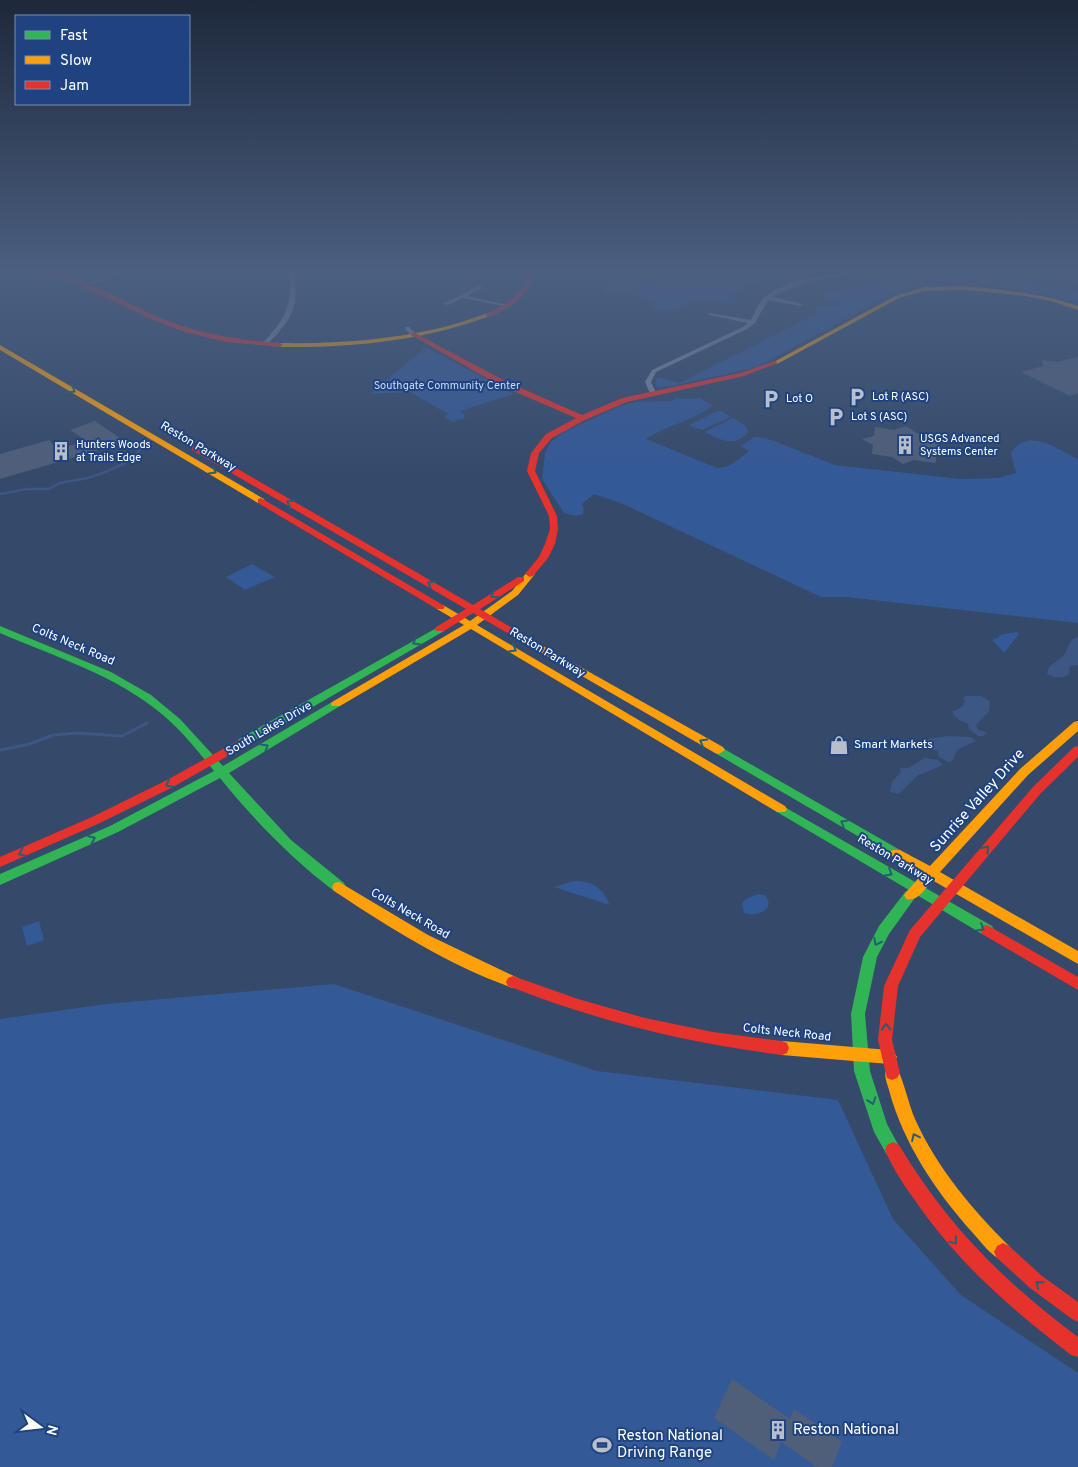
<svg xmlns="http://www.w3.org/2000/svg" width="1078" height="1467" viewBox="0 0 1078 1467" font-family="Overpass,sans-serif">
  <rect width="100%" height="100%" fill="#35496a"/>
  <path fill="#335997" d="M63,271H120L89,281Z
    M541,271H613L641,277L637,281L655,284L645,279L667,271L699,281L736,276L751,271H789L781,276L783,277C763,282 745,282 729,297L738,299L732,305C724,303 699,299 693,301C688,302 683,306 679,308C668,312 658,309 647,307L656,302L634,295L604,294L606,284L598,280L584,279L582,276H563L562,278L540,274Z
    M883,271H938L954,275L1011,279L1042,271L1032,279L1033,282L1041,286L1078,292V304C1044,290 964,282 927,285C914,287 902,290 890,295L757,367L672,386L659,387L655,384L657,377L679,383L818,313L816,310L811,309C820,304 831,310 840,304L818,295L855,286L866,287L880,281L885,273Z
    M426,347L514,394L460,411L464,414L465,418L453,422L444,417L448,414L410,392L370,394Z
    M676,398L693,399L700,398L713,406C692,421 667,425 646,439L717,468C729,469 740,458 749,451L741,446L754,437H759L774,441L835,465L961,479L998,478L1016,473L1011,453C1028,426 1058,450 1078,459V623L846,597H821L623,504L594,494L582,504L584,509L583,514L576,516L564,513L542,479L545,453L550,443L562,433L622,405L636,402L672,401Z
    M717,411H722L731,417L702,430L689,425Z
    M733,418L746,426L748,432C735,448 720,440 705,432Z
    M252,564L275,577L245,590L226,577Z
    M1017,632L1019,634L1004,653L992,640L999,637V635Z
    M574,881C592,880 603,888 610,905L554,887Z
    M758,894L765,895C777,909 756,918 744,913L742,903L746,899Z
    M39,921L44,940L27,946L22,927Z
    M334,984L597,1071L838,1100L893,1219L961,1295L1078,1373V1467H0V1019L106,1004Z"/>
  <path fill="#3c5783" d="M1078,637V665L1070,666L1069,674C1063,679 1053,678 1047,674L1049,667C1053,663 1059,660 1063,656C1070,649 1066,640 1078,637Z
    M966,696H981L990,701L989,711L976,725L978,730L987,732L983,736H978L969,729L968,724L959,720L953,714V711C960,709 962,708 965,701L963,698Z
    M948,736L971,737L976,741L957,750L953,760L949,762L939,757L937,750H930L924,744L928,739Z
    M925,758L938,760L943,765L917,776L899,794L890,792L892,782L901,772L900,768H908Z"/>
  <g fill="none" stroke-linecap="round" stroke-linejoin="round">
    <path stroke="#3c5783" stroke-width="2.5" d="M0,494L27,489H49L60,483L88,478L108,471L129,461L151,439"/>
    <path stroke="#3c5783" stroke-width="3" d="M0,750L30,744L53,735L76,733L122,736L147,723"/>
  </g>
  <path fill="#4f5f7a" d="M1048,271H1078V282L1047,275Z
    M1078,357V393L1070,396L1021,372L1043,366L1042,360L1057,362Z
    M95,421L126,442L0,479V454L49,440L57,449L87,441L70,430Z
    M906,426L917,433L937,435V444L947,450L936,453V463L914,460L903,464L892,457L872,454L873,445L862,439L874,436L875,427L894,430Z
    M732,1379L790,1419L794,1409L842,1442L832,1467H817L781,1442L774,1460L714,1418Z"/>
  <g fill="none" stroke-linecap="round" stroke-linejoin="round">
    <path fill="#7b89a0" fill-rule="evenodd" d="M122,271H130L89,286L84,285Z
      M288,271H294C300,308 291,319 267,345H263V343C285,318 294,306 288,271Z
      M848,272L850,273V275L806,282L773,296L772,297L803,304L800,306L768,300L755,323L747,329L656,372L651,382L656,393L653,395L650,393L645,382L652,370L743,327L748,323L709,315V313L751,320C755,313 757,305 763,299C780,281 824,274 848,272Z
      M480,285L483,287L482,288L467,296L508,305V307L463,298L448,305L443,304Z
      M405,327H409L415,333V335H411L405,329Z"/>
    <path fill="#30b455" fill-rule="evenodd" d="M0,626L111,672L151,695L180,719L223,766L332,702H340L341,704L340,706L229,773L291,840L344,883L346,887L344,891L339,892L334,891C291,858 254,820 220,778L118,832L0,885V874L110,826L214,771C198,751 182,731 163,715C116,675 55,657 0,633Z
      M440,626L445,629L444,631L247,745H239L237,742L239,739Z
      M719,746L900,850L902,853L900,856H892L715,753L713,750Z
      M781,805L992,926L994,930L992,934L987,935L982,934L917,895L889,934L877,957L865,1014L870,1071L887,1124L901,1150L899,1155L893,1158L887,1155L874,1132L854,1071L851,1014L863,957L879,926L906,891L909,890L777,812L775,809L777,806Z"/>
    <path fill="#ff9f0a" fill-rule="evenodd" d="M965,286C1004,290 1041,293 1078,306V310L1051,301L1025,296L965,290L924,291L899,298L777,364L772,363L895,296L924,287Z
      M488,313L490,314V316C423,341 351,348 280,347L277,345L280,343C334,344 388,340 440,328C457,324 472,318 488,313Z
      M0,345L264,499L265,501L264,503H258L0,350Z
      M530,571L535,574L518,595L477,625L785,806L787,809L785,812H777L471,629L340,706H332L331,704L332,702L464,625L437,609L435,607L437,605H443L470,621L512,591L527,572Z
      M534,641L723,747L725,750L719,754L715,753L530,646L529,644L530,642Z
      M1078,721V731L1028,775L940,872L1078,951V964L932,880C926,888 918,902 906,899L904,895L922,874L892,856L890,853L892,850H900L930,866L1020,769L1074,722Z
      M339,882L428,935L518,978L520,982L518,986L513,988C450,966 390,928 334,891L332,887L334,883Z
      M782,1041L889,1050L894,1052L897,1057L894,1062L889,1064L782,1055L777,1053L775,1048L777,1043Z
      M892,1066L897,1068C905,1084 908,1103 915,1119C937,1168 972,1209 1009,1246L1012,1252L1009,1258L1003,1261C991,1256 981,1242 972,1232C936,1192 903,1143 889,1090C887,1083 883,1075 887,1068Z"/>
    <path fill="#e5322d" fill-rule="evenodd" d="M38,271C79,271 123,302 160,318C199,334 238,340 280,343L283,345L280,347L226,342L185,332L156,321L74,283Z
      M529,271H535C530,291 519,303 500,312C495,314 491,317 486,316V314C507,304 523,295 529,271Z
      M411,333H415L505,381L582,415L622,398L740,373L775,361L778,363L744,376L627,402L585,420L552,438L539,453L535,471L557,516L558,529L555,544L548,558L533,576L530,577L525,574L539,557L545,544L550,529L549,516L527,471L531,453L546,434L576,418L499,385L411,335Z
      M192,446H198L473,605L518,577H524V581L480,609L539,644L538,646H530L473,613L444,631H436L435,629L436,627L466,609L192,450Z
      M261,498L443,605L445,607L443,609H437L258,503V499Z
      M243,738L249,742L247,745L173,787L100,823L0,867V857L92,817L165,781Z
      M1078,746V757L1041,793L920,937L898,986L892,1040L900,1073L897,1078L892,1080L887,1078L878,1040L884,986L910,930L1033,787L1074,747Z
      M987,925L1078,977V990L982,934L980,930L982,926Z
      M513,976L578,999L645,1018L713,1032L782,1041L787,1043L789,1048L787,1053L782,1055C687,1043 597,1021 508,986L506,982L508,978Z
      M893,1142L899,1145C947,1225 1003,1281 1078,1337V1357L1071,1355C1012,1310 956,1261 914,1199C903,1184 892,1167 885,1150L887,1145Z
      M1003,1243L1009,1246L1042,1276L1078,1302V1322L1072,1319L1030,1288L997,1258L994,1252L997,1246Z"/>
  </g>
  <defs><path id="oneway-chevron" d="M-2-3.5L2.5 0L-2 3.5" fill="none" stroke-width="1.6" stroke-linecap="round" stroke-linejoin="round" transform="scale(1.25)"/></defs>
  <g stroke="#235f75">
    <use href="#oneway-chevron" transform="translate(72 390) rotate(31)"/>
    <use href="#oneway-chevron" transform="translate(213 471) rotate(31)"/>
    <use href="#oneway-chevron" transform="translate(290 503) rotate(-150)"/>
    <use href="#oneway-chevron" transform="translate(431 584) rotate(-150)"/>
    <use href="#oneway-chevron" transform="translate(494 595) rotate(147)"/>
    <use href="#oneway-chevron" transform="translate(416 642) rotate(150)"/>
    <use href="#oneway-chevron" transform="translate(513 649) rotate(31)"/>
    <use href="#oneway-chevron" transform="translate(703 742) rotate(-150)"/>
    <use href="#oneway-chevron" transform="translate(265 747) rotate(-31)"/>
    <use href="#oneway-chevron" transform="translate(169 784) rotate(152)"/>
    <use href="#oneway-chevron" transform="translate(844 823) rotate(-150)"/>
    <use href="#oneway-chevron" transform="translate(92 839) rotate(-24)"/>
    <use href="#oneway-chevron" transform="translate(986 849) rotate(-49)"/>
    <use href="#oneway-chevron" transform="translate(22 853) rotate(157)"/>
    <use href="#oneway-chevron" transform="translate(889 873) rotate(31)"/>
    <use href="#oneway-chevron" transform="translate(981 928) rotate(30)"/>
    <use href="#oneway-chevron" transform="translate(877 942) rotate(117)"/>
    <use href="#oneway-chevron" transform="translate(886 1027) rotate(-91)"/>
    <use href="#oneway-chevron" transform="translate(872 1101) rotate(71)"/>
    <use href="#oneway-chevron" transform="translate(915 1137) rotate(-115)"/>
    <use href="#oneway-chevron" transform="translate(954 1241) rotate(50)"/>
    <use href="#oneway-chevron" transform="translate(1039 1284) rotate(-141)"/>
  </g>
  <linearGradient id="sky" x2="0" y2="1"><stop stop-color="#1d283a"/><stop offset="0.57" stop-color="#4b5f81"/><stop offset="1" stop-color="#4b5f81" stop-opacity="0"/></linearGradient>
  <rect width="1078" height="477" fill="url(#sky)"/>
  <defs>
    <g id="parking-bare" transform="scale(1.5)"><path d="M-3.5-5.5H1a3.5 3.5 0 0 1 0 7H-1V5.5H-3.5ZM-1-3.4V-.6H.8a1.4 1.4 0 0 0 0-2.8Z" fill="#b8bfcb" stroke="#1f4380" stroke-width="2.5" paint-order="stroke"/></g>
    <g id="building-bare" transform="scale(1.5)"><path d="M-4-6H4V6H1V3H-1V6H-4ZM-2.5-4.3h1.7v1.8h-1.7ZM.8-4.3h1.7v1.8H.8ZM-2.5-1h1.7V.8h-1.7ZM.8-1h1.7V.8H.8Z" fill="#b8bfcb" stroke="#1f4380" stroke-width="2.5" paint-order="stroke"/></g>
    <g id="shop-bare" transform="scale(1.5)"><path d="M-5-2.5h2.3a2.7 3.5 0 0 1 5.4 0H5L5.5 6h-11ZM-1.5-2.5h3a1.5 2.3 0 0 0-3 0Z" fill="#b8bfcb" stroke="#1f4380" stroke-width="2.5" paint-order="stroke"/></g>
    <g id="stadium-bare" transform="scale(1.5)"><path d="M0-5a6.5 5 0 1 0 0 10a6.5 5 0 1 0 0-10ZM-3.5-1.8h7v3.6h-7Z" fill="#b8bfcb" stroke="#1f4380" stroke-width="2.5" paint-order="stroke"/></g>
  </defs>
  <g fill-rule="evenodd">
    <use href="#parking-bare" x="857" y="397"/>
    <use href="#parking-bare" x="771" y="399"/>
    <use href="#parking-bare" x="836" y="417"/>
    <use href="#building-bare" x="905" y="445"/>
    <use href="#building-bare" x="61" y="451"/>
    <use href="#shop-bare" x="839" y="745"/>
    <use href="#building-bare" x="778" y="1430"/>
    <use href="#stadium-bare" x="602" y="1445"/>
  </g>
  <g text-anchor="middle" dominant-baseline="central" stroke-width="4" stroke-linejoin="round" paint-order="stroke">
    <g font-size="11" fill="#c8daf6" stroke="#1f4380">
      <text x="447" y="386">Southgate Community Center</text>
    </g>
    <g font-size="11" fill="#fff" stroke="#1f4380" text-anchor="start">
      <text x="872" y="397">Lot R (ASC)</text>
      <text x="786" y="399">Lot O</text>
      <text x="851" y="417">Lot S (ASC)</text>
      <text x="920" y="439">USGS Advanced<tspan x="920" dy="13">Systems Center</tspan></text>
      <text x="76" y="445">Hunters Woods<tspan x="76" dy="13">at Trails Edge</tspan></text>
    </g>
    <g font-size="12" fill="#fff" stroke="#1f4380">
      <text transform="translate(198 447) rotate(31)">Reston Parkway</text>
      <text transform="translate(73 645) rotate(23)">Colts Neck Road</text>
      <text transform="translate(547 653) rotate(31)">Reston Parkway</text>
      <text transform="translate(269 729) rotate(-30)">South Lakes Drive</text>
      <text transform="translate(895 860) rotate(31)">Reston Parkway</text>
      <text transform="translate(410 914) rotate(30)">Colts Neck Road</text>
      <text transform="translate(787 1033) rotate(6)">Colts Neck Road</text>
    </g>
    <g font-size="12" fill="#fff" stroke="#1f4380" text-anchor="start">
      <text x="854" y="745">Smart Markets</text>
    </g>
    <g font-size="15" fill="#fff" stroke="#1f4380">
      <text transform="translate(978 801) rotate(-48)">Sunrise Valley Drive</text>
    </g>
    <g font-size="15" fill="#fff" stroke="#1f4380" text-anchor="start">
      <text x="793" y="1430">Reston National</text>
      <text x="617" y="1436">Reston National<tspan x="617" dy="17">Driving Range</tspan></text>
    </g>
  </g>
  <rect x="15" y="15" width="175" height="90" fill="#1f4380" stroke="#798eb3"/>
  <rect x="25" y="31" width="25" height="8" fill="#30b455" stroke="#798eb3"/>
  <text x="60" y="40" font-size="15" fill="#ffffff">Fast</text>
  <rect x="25" y="56" width="25" height="8" fill="#ff9f0a" stroke="#798eb3"/>
  <text x="60" y="65" font-size="15" fill="#ffffff">Slow</text>
  <rect x="25" y="81" width="25" height="8" fill="#e5322d" stroke="#798eb3"/>
  <text x="60" y="90" font-size="15" fill="#ffffff">Jam</text>
  <g transform="translate(40 1427) rotate(105)" stroke="#1f4380" stroke-width="4" paint-order="stroke">
  <path d="M0-4L9 19L0 12L-9 19Z" fill="#ffffff"/>
  <text y="-8" font-size="14" font-weight="bold" text-anchor="middle" fill="#ffffff">N</text>
  </g>
</svg>
